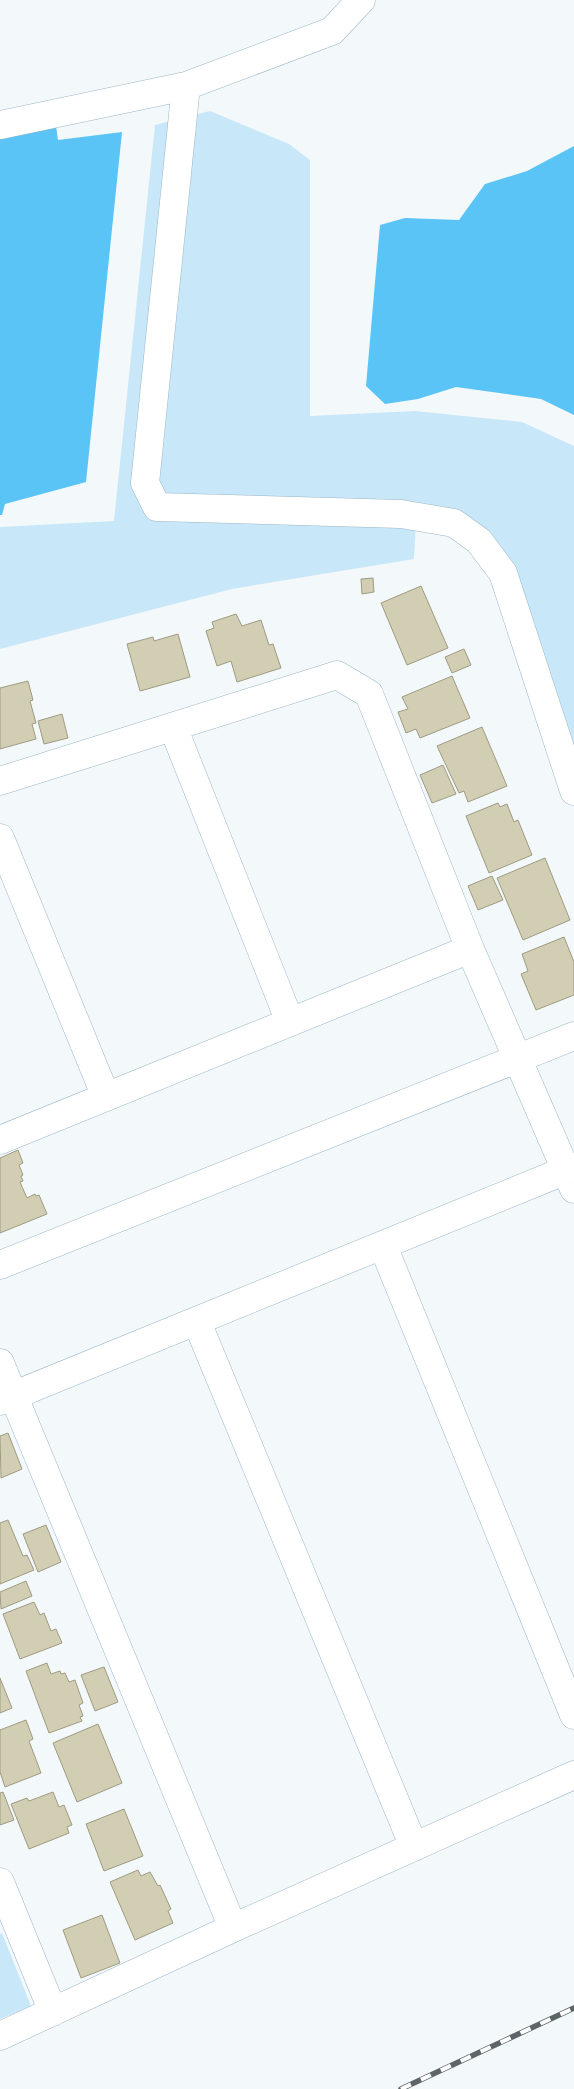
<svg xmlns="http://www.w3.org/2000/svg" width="574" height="2089" viewBox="0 0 574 2089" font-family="'Space Grotesk',sans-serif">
  <rect width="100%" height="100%" fill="#f3f8fb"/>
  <path fill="#c8e7f8" d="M210,111L289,144L310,160V416L415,411L522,422L574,446V762L508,562L417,505L414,559L232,589L0,649V527L114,521L155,125Z
    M2,1933L31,2006L0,2019V1934Z"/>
  <path fill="#59c4f5" d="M56,126L58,140L122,132L86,482L5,504L2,515H0V139Z
    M574,146V415L541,399L456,387L418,399L385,404L366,386L380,225L405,218L459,220L485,184L527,171Z"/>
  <path fill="#d1ceb3" stroke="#9e9b81" d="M373,578L374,592L362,594L361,579Z
    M421,586L448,648L407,665L381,603Z
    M236,614L242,626L261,620L269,645L273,644L281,668L237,682L231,661L217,666L206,631L214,628L212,622Z
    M178,634L190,677L140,691L127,644L153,637L154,641Z
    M464,649L471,665L452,673L445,657Z
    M452,676L470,718L420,738L416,729L406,733L398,712L408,709L402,697Z
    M28,681L33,700L30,701L36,723L32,724L36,739L0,749V688Z
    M62,714L68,738L44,744L38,721Z
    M482,727L507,786L468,802L464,791L459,793L437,746Z
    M443,765L456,794L432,803L420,775Z
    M498,803L500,807L507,804L514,822L518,820L532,855L489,873L466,816Z
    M545,858L570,920L523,940L497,878Z
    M492,876L503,900L478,910L468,886Z
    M564,937L574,962V995L536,1010L521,974L528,971L522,954Z
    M18,1150L23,1163L19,1165L23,1175L21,1176L23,1181L20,1182L27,1198L35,1194L36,1196L39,1195L47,1214L0,1233V1158Z
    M8,1433L22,1469L1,1478L0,1436Z
    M8,1520L23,1556L27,1555L34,1570L0,1584V1523Z
    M46,1525L61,1562L38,1572L23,1534Z
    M26,1581L32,1596L1,1609L0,1592Z
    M34,1602L40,1615L44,1613L51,1631L56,1629L62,1643L20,1659L3,1614Z
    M47,1663L51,1674L60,1671L61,1674L65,1673L69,1682L75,1680L83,1703L79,1705L83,1716L80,1717L82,1721L49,1733L26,1671Z
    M104,1667L118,1702L95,1711L81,1675Z
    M0,1678L12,1708L0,1713Z
    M26,1720L33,1739L29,1741L41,1773L5,1787L0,1772V1730Z
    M98,1724L122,1783L77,1802L53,1743Z
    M3,1792L14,1820L0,1825V1793Z
    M53,1792L59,1807L64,1805L72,1825L67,1827L69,1833L29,1849L11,1804L27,1798L29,1801Z
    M124,1809L143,1856L104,1871L86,1824Z
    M138,1870L141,1876L150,1872L158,1886L160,1885L171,1909L168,1911L173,1923L135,1940L110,1882Z
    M102,1915L120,1963L81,1978L63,1930Z"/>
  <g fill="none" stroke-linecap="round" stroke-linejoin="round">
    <g stroke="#9bb7c6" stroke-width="29">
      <path id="minor" d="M361,0L332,31L186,86L145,483L157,507L401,514L454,523L479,541L503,573L574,791
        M0,125L186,86
        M173,727L290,1022
        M0,781L337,675L369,694L470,949L574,1189
        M0,838L106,1097
        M0,1140L470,949
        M383,1246L574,1715
        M0,1265L574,1036
        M197,1322L414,1847
        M0,1363L233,1928
        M0,1401L574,1167
        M0,1882L53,2012
        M0,2036L233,1928L574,1775"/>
    </g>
    <use href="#minor" stroke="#fff" stroke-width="28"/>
    <g stroke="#5d6569" stroke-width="5.5">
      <path id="rail" d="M401,2089L574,2008"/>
    </g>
    <use href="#rail" stroke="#fff" stroke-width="4" stroke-dasharray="11" stroke-linecap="butt"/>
  </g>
</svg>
